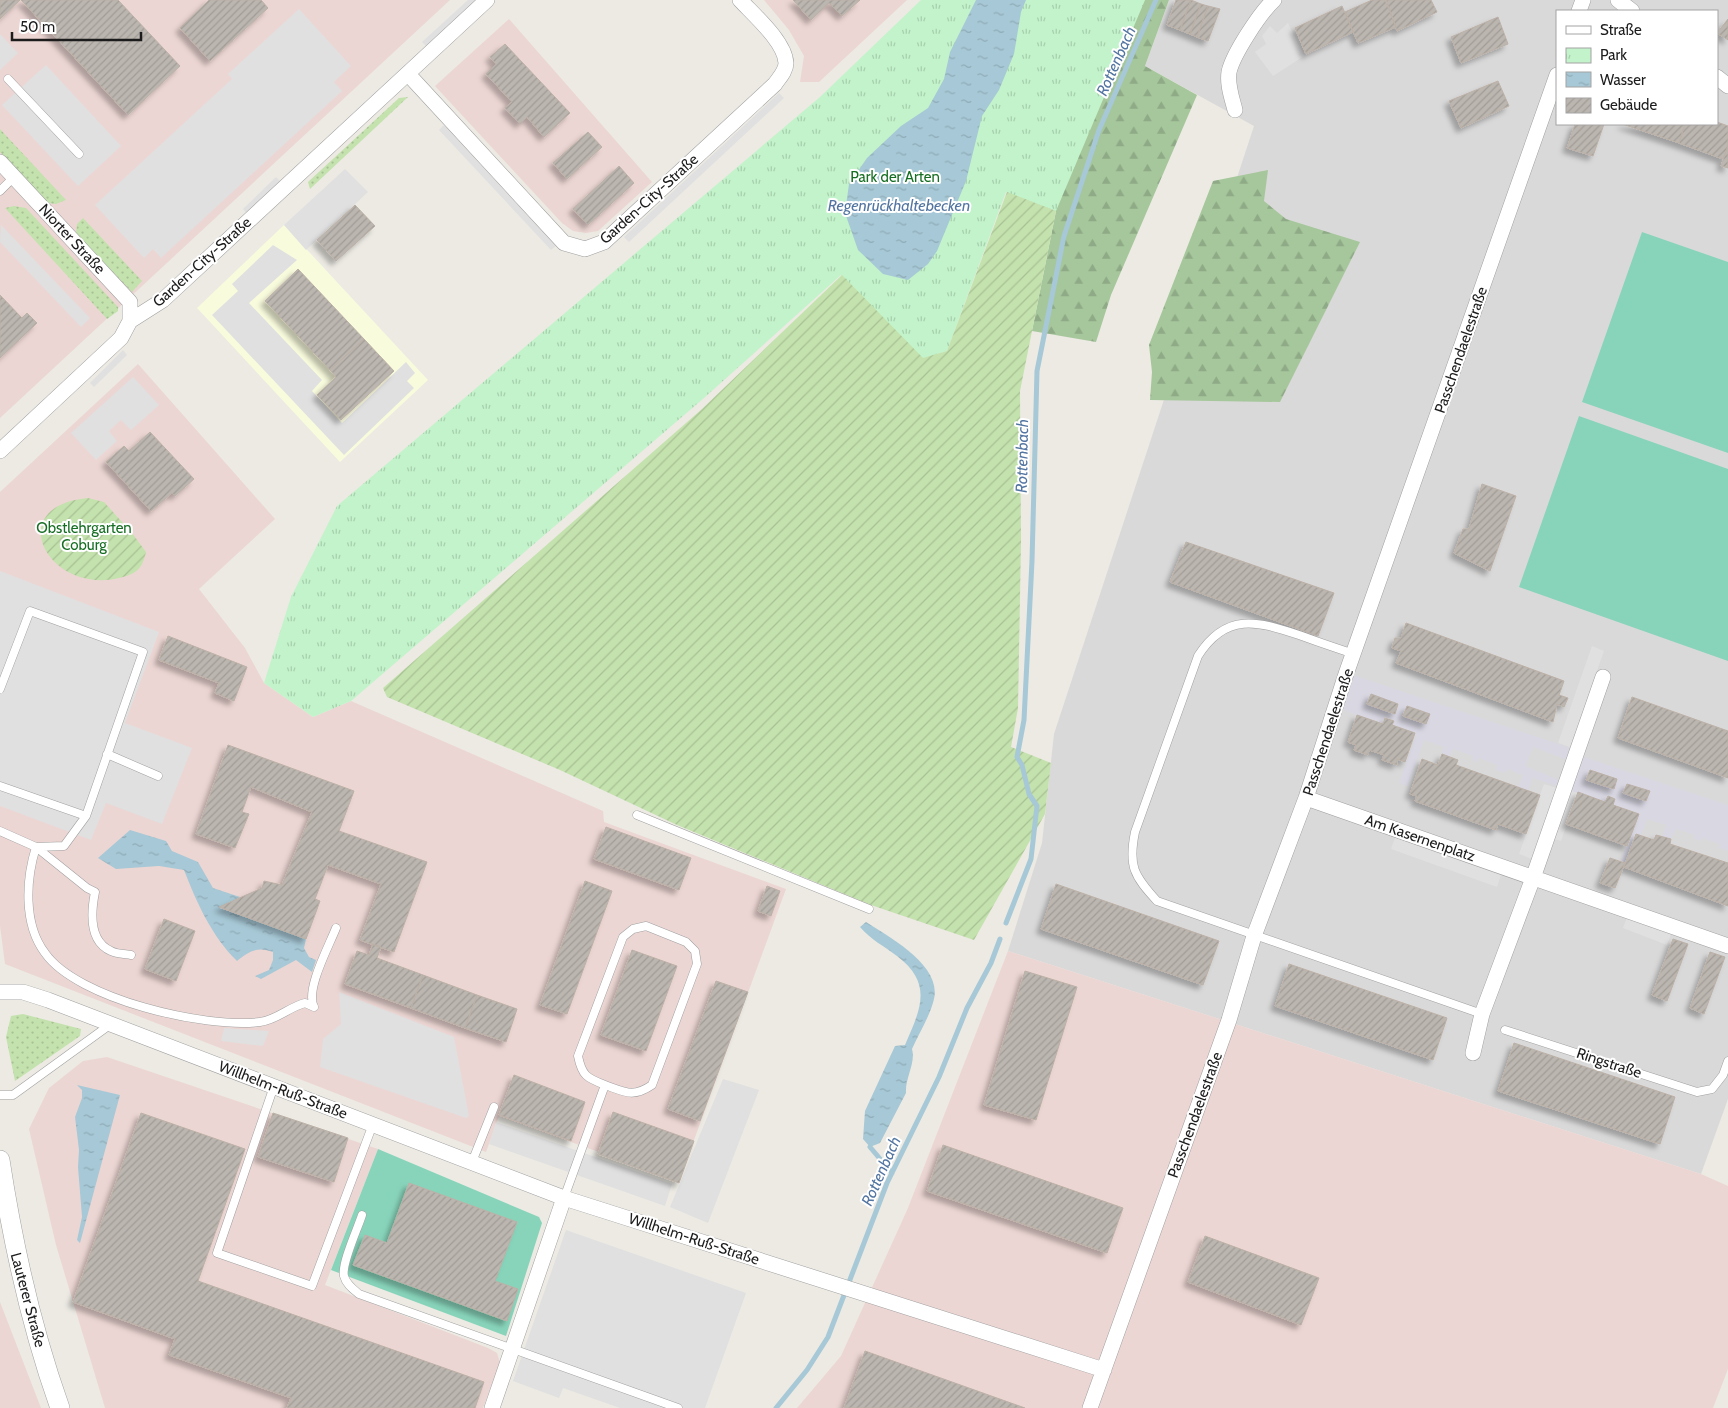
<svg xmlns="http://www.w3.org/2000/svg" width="1728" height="1408" viewBox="0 0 1728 1408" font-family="Cabin,sans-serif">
  <defs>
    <pattern id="grass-dots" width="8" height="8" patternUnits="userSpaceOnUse" patternTransform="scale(1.25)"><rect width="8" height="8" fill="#c4e2ad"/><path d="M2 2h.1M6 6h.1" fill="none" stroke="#a8c194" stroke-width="1.8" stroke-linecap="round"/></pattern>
    <pattern id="forest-firs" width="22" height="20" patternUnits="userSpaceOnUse" patternTransform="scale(1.25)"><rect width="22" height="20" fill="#a6c79c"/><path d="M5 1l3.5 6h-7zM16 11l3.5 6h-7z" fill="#8eaa86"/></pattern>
    <pattern id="park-tufts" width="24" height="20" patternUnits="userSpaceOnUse" patternTransform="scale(1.25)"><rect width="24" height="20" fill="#c3f3ca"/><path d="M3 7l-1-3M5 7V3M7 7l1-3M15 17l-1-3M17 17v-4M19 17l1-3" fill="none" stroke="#a7d0ad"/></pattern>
    <pattern id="garden-furrows" width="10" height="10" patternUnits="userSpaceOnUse" patternTransform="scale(1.25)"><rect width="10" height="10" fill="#c4e2ad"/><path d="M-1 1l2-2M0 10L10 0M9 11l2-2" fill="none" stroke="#a8c194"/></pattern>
    <pattern id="water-ripples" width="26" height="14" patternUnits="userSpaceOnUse" patternTransform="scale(1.25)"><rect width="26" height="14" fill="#a7c8d6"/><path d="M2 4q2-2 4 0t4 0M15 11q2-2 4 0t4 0" fill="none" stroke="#8fabb7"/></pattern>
    <pattern id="building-hatch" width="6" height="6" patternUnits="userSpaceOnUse" patternTransform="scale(1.25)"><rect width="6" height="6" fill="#bcb6b0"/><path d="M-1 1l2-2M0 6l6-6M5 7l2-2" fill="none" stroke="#a19c97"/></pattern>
    <filter id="shadow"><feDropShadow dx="-4.5" dy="4.5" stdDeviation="2.5" flood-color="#0004"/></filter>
  </defs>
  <rect width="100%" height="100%" fill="#eceae3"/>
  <path fill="#dad9d9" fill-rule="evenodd" d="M1169,0H1728V1099L1701,1174L1008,951L1042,843L1054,734L1254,126L1145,66ZM1557,11H1717V124H1557Z"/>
  <path fill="#ecd6d3" d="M0,0H450L0,418Z
    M764,0H907L819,82H800L804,56L789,30Z
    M509,19L652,182L598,231L586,233L573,231L562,223L435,86Z
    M138,364L275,519L199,589L245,648L264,683L313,717L351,701L603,811L604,822L786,889L679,1181L499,1116L486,1152L5,964L0,926V492Z
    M1008,951L1701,1174L1728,1186V1369L1713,1408H797L841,1356L908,1208Z
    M107,1057L378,1149L325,1285L488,1348L497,1353L500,1363L483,1408H105L56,1245L29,1129L49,1088L83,1061Z
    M0,1302L41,1408H0Z"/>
  <path fill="#f9fbdd" d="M284,225L428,380L340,462L197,308Z"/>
  <path fill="url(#grass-dots)" d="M408,97L310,189L308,182L399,98Z
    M0,129L66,200L56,204L47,203L0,152Z
    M14,206L26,208L118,307V311L107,319L5,208Z
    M83,218L142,281L132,292L76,234L77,224Z
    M23,1014L81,1029L80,1036L15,1081L6,1037L11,1016Z"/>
  <path fill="url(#forest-firs)" d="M1067,0H1169L1145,66L1197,95L1111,295L1096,342L1032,331L1056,211L1007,192Z
    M1268,170L1264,201L1286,219L1360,242L1280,402L1150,400L1152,372L1149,345L1213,181Z"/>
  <path fill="url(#park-tufts)" d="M921,0H1145L1056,211L1006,192L947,351L923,359L841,275L704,398L351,701L313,717L264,683L291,597L337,506L820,97Z"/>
  <path fill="url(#garden-furrows)" d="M1007,192L1056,211L1020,391L1021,541L1018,708L1011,747L1051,763L1045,814L974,940L871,905L677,825L560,770L387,697L383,688L702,409L842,275L923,358L947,351Z
    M88,498L104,502L132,533L146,552C142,570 136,574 119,578C48,595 1,506 88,498Z"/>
  <path fill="#88d4bb" d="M1642,232L1728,262V453L1582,402Z
    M1579,416L1728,469V661L1519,587Z
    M378,1149L539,1217L542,1223L506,1336L331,1270Z"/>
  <path fill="#e0e0e0" d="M468,0H478L427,47L422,42Z
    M299,9L351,66L334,82L342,91L161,258L153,249L144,258L95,205L232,79L228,74Z
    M1288,23L1304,56L1273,76L1255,52L1266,44L1262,36L1270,26L1277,33Z
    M0,34L18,53L0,70Z
    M46,65L121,146L78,186L2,105Z
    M779,93L784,98L629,242L624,237Z
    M444,125L556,246L551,250L439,130Z
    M345,169L368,192L306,250L284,225Z
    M276,177L281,182L247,214L243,209Z
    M1,225L90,318L81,327L0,242Z
    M273,245L297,260L249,303L322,380L312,391L342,423L406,362L415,373L407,381L414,388L344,455L212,315L238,291L232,284Z
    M123,350L127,355L94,387L90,383Z
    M133,377L159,405L131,430L121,420L109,431L117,441L96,460L71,433Z
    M0,571L159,632L125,723L192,748L162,824L106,803L91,840L0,806Z
    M1592,646L1604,651L1570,747L1558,743Z
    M1544,784L1557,788L1532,859L1519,854Z
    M1570,789L1578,792L1561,841L1554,839Z
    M1396,835L1502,872L1497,887L1391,849Z
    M1628,915L1672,931L1667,945L1623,928Z
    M339,992L454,1037L469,1116L466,1118L320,1067L323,1039L341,1024Z
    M224,1028L269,1031L263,1046L221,1041Z
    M723,1079L759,1090L708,1223L670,1207Z
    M496,1122L672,1184L665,1206L489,1144Z
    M566,1230L746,1293L705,1408H620L563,1388L559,1398L513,1381Z"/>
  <path fill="#d8d7e2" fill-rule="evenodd" d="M1353,675L1579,751L1578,755L1728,805V851L1719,848L1720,844L1702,838L1701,841L1694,839L1695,835L1676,829L1671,839L1662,837L1666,825L1647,819L1641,835L1636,834L1625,863L1620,862L1639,814L1613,805L1615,799L1608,796L1605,802L1533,778L1526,796L1518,788L1523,775L1507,769L1505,773L1496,770L1497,765L1479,758L1478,762L1472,760L1473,756L1453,749L1448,761L1440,757L1444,747L1424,740L1408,786L1399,783L1416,735L1391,726L1393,720L1385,717L1382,724L1341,709ZM1533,747L1568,760L1566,783L1525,766Z"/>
  <path fill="url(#water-ripples)" d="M976,0H1026L1021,12L1014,54L999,90L982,116L966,181L937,251L928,264L908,280L883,274L858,250L845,213L849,184L867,158L901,126L928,108L944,79L950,52Z
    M130,830L166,841L172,851L198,862L213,888L240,897L220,908L306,939L304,948L309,957L316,960L312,972L296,960L261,979L255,976L269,970L273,960V952C258,946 249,951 237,961C212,937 196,901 184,870L159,866L116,869L98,858Z
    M866,922C889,937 942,965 934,999C930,1016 919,1033 912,1049C916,1063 905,1078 906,1093L880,1143L870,1147L863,1139L865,1111L895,1046L905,1045C920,1010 934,984 897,956C884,946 871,940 860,927Z
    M77,1085L120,1095L80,1243L77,1240L82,1217L78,1167L79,1150L75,1117L82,1098V1090Z"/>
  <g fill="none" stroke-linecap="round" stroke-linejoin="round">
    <path stroke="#a7c8d6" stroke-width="5" d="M1006,923L1031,859L1037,806L1029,794L1022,765L1017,757L1024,720L1032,561L1037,371L1064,236L1099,130L1156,0
      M870,1147L892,1173
      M776,1408L807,1370L828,1337L887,1183L939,1077L967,1008L991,963L1000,939"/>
  </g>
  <path fill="url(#building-hatch)" stroke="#bcb1a7" filter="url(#shadow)" d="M0,0H20L0,19Z
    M21,0H118L180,66L128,115Z
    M209,0H261L268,8L210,61L180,28Z
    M793,0H860L842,16L829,3L811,20Z
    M1176,0H1191L1180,30L1167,25Z
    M1191,0L1201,4L1190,34L1180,30Z
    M1372,0H1385L1396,27L1358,43L1345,12Z
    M1386,0H1431L1437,12L1397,31Z
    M1201,4L1208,6L1197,37L1190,34Z
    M1208,6L1220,9L1208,41L1197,37Z
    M1342,6L1353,32L1306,54L1295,28Z
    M1498,17L1508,44L1461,63L1451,37Z
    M1728,19V40L1717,33Z
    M505,44L570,113L544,137L527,117L520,124L505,108L512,102L486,74L496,64L490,57Z
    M1498,81L1509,106L1461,128L1449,101Z
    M1717,122L1728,126V146L1723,159L1679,143L1685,124Z
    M1575,124H1604L1593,156L1567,148Z
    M1622,124H1685L1679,143Z
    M588,132L602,147L567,179L553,163Z
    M1728,146V168L1721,166Z
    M619,166L634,183L588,225L573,209Z
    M355,205L375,226L336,261L317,240Z
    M298,269L364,339L330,370L265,301Z
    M0,295L22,318L27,313L37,323L0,358Z
    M364,339L394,371L341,420L317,395L336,377L330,370Z
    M150,432L194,479L175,496L172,493L151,511L106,462L124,446L129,451Z
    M1482,484L1516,496L1490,571L1454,553L1463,529H1469Z
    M1186,542L1334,593L1318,636L1170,582Z
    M1406,623L1564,681L1559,695L1568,698L1564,707L1557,704L1553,722L1396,663L1401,651L1392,648L1395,638H1401Z
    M168,636L247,667L234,701L215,693L219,683L159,660Z
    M1371,694L1398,704L1395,714L1367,704Z
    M1632,697L1728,731V778L1618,738Z
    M1407,706L1430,714L1426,724L1403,716Z
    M1357,715L1383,724L1385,718L1394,721L1392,725L1415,733L1405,762L1397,759V765L1382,760L1384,755L1369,750L1368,755L1354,750L1356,745L1348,742Z
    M228,745L354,791L339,831L427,862L394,952L360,940L381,884L328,865L315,899L320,901L306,939L219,907L262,888L264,881L282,885L312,812L251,787L242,812L249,814L235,848L196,834Z
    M1442,754L1458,760L1456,765L1540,795L1526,834L1498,824L1496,830L1415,801L1417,796L1410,794L1422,759L1438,765Z
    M1590,770L1617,779L1614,789L1586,780Z
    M1627,784L1650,791L1646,801L1623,793Z
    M1578,792L1605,802L1608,796L1615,799L1613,805L1639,814L1627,846L1566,824Z
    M606,827L691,858L679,890L594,859Z
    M1636,834L1654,840L1656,835L1671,839L1670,844L1728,863V906L1624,867Z
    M1610,858L1625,863L1615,888L1600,883Z
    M585,881L612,891L567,1014L540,1005Z
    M1056,884L1219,941L1203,985L1041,929Z
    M767,886L780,891L771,916L758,911Z
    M164,919L195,931L176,981L145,969Z
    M1673,939L1688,944L1667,1001L1652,995Z
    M373,944L381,947L377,958L423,975L411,1008L345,984L357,951L369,955Z
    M632,950L677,966L646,1051L601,1035Z
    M1710,952L1725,957L1704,1014L1690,1008Z
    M1289,964L1447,1018L1433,1060L1275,1006Z
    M1025,971L1077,987L1036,1120L984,1105Z
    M423,975L477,995L465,1028L411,1008Z
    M716,981L748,992L700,1121L668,1109Z
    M477,995L517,1009L506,1042L465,1028Z
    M1514,1043L1675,1097L1660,1144L1498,1091Z
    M514,1075L585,1102L571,1141L499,1115Z
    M613,1112L694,1141L679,1183L598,1154Z
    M141,1113L245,1149L198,1281L484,1382L475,1408H287L291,1398L169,1355L175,1339L73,1302Z
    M273,1113L348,1138L334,1182L258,1157Z
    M943,1145L1123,1208L1107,1253L927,1191Z
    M409,1183L517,1222L495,1281L518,1289L507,1321L353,1265L365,1235L387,1243Z
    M1205,1236L1319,1278L1301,1325L1188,1282Z
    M865,1351L1025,1408H844Z"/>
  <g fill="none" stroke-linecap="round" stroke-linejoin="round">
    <g stroke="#a0a0a0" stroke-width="9">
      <path id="service" d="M8,79L79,154
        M0,191L14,177
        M1354,654C1336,648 1318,642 1299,635C1257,621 1226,612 1198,656L1135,832C1128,866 1134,876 1157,901L1482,1014
        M0,689L30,611L143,652L86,816L64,846L36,847L0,831
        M107,754L158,776
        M0,786L86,816
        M637,815L869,909
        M131,955C125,954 117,954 111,951C88,941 91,912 95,892L87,888L36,847C26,879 23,924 45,953C77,999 206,1029 260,1022C277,1020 289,1007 305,1003L314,1007
        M314,1007C305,990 329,946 336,928
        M1505,1030L1697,1092L1712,1089L1723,1075L1728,1061
        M274,1086L217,1253L312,1286L373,1124
        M0,1095H13L111,1024
        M472,1162L494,1107
        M564,1198L605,1085C587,1078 582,1076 578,1056L623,937L633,929L646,926L686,942L695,951L697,964L652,1085C633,1098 625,1092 605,1085
        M362,1215C358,1228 341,1264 344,1276C346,1284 353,1289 359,1294L678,1408"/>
    </g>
    <g stroke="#a0a0a0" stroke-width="16">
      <path id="minor" d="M1618,0L1632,11
        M1579,11L1583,0
        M408,74L564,243L585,249L604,242L775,84C779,78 786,71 786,63C785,42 754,15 740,0
        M1717,77L1728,86
        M1235,110C1232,98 1227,85 1229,72C1233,54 1260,13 1274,0
        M0,162L130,302V321
        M0,451L121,338L130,321L163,300L487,0
        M1306,798L1728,946
        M0,992H23L48,1000L564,1198L1104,1370
        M1473,1053L1482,1014L1533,878L1603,677
        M492,1408L564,1198
        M1090,1408L1229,1020L1254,936L1306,798L1346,674L1557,75"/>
    </g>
    <g stroke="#a0a0a0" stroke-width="20">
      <path id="tertiary" d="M0,1160C13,1245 31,1327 60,1408"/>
    </g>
    <use href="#service" stroke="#fff" stroke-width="8"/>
    <use href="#minor" stroke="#fff" stroke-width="15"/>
    <use href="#tertiary" stroke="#fff" stroke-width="19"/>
  </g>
  <g text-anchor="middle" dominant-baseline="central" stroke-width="4" stroke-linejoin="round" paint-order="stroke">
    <g font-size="15" fill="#166e23" stroke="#fff">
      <text x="895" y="177">Park der Arten</text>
      <text x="84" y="528">Obstlehrgarten<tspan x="84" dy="17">Coburg</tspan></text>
    </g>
    <g font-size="15" fill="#1c1c1c" stroke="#fff">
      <text transform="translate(649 199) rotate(-42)">Garden-City-Straße</text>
      <text transform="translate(72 239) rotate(47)">Niorter Straße</text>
      <text transform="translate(202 262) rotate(-42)">Garden-City-Straße</text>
      <text transform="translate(1461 350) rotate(-71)">Passchendaelestraße</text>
      <text transform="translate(1328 732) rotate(-72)">Passchendaelestraße</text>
      <text transform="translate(1420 838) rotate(19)">Am Kasernenplatz</text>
      <text transform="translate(1609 1063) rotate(18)">Ringstraße</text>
      <text transform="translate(283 1090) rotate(21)">Willhelm-Ruß-Straße</text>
      <text transform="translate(1195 1115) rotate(-70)">Passchendaelestraße</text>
      <text transform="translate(694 1239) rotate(18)">Willhelm-Ruß-Straße</text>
      <text transform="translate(28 1300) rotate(75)">Lauterer Straße</text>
    </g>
    <g font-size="16" font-style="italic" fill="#5375a1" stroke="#fff">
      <text transform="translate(1116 61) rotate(-66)">Rottenbach</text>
      <text x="899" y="205">Regenrückhaltebecken</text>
      <text transform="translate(1022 456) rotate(-89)">Rottenbach</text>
      <text transform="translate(881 1171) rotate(-66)">Rottenbach</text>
    </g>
  </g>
  <rect x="1556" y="10" width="162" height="115" fill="#ffffff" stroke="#a4a4a4"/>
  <rect x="1566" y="26" width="25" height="8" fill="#ffffff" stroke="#a4a4a4"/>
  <text x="1600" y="35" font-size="15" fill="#1c1c1c">Straße</text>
  <rect x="1566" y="48" width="25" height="15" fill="url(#park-tufts)" stroke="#a4a4a4"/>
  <text x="1600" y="60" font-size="15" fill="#1c1c1c">Park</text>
  <rect x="1566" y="72" width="25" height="15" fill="url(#water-ripples)" stroke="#a4a4a4"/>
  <text x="1600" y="85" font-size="15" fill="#1c1c1c">Wasser</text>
  <rect x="1566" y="98" width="25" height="15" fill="url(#building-hatch)" stroke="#a4a4a4"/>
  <text x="1600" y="110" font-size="15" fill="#1c1c1c">Gebäude</text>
  <path d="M12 32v8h129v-8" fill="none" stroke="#1c1c1c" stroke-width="2.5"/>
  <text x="20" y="32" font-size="15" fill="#1c1c1c" stroke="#ffffff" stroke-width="4" paint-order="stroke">50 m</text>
</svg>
